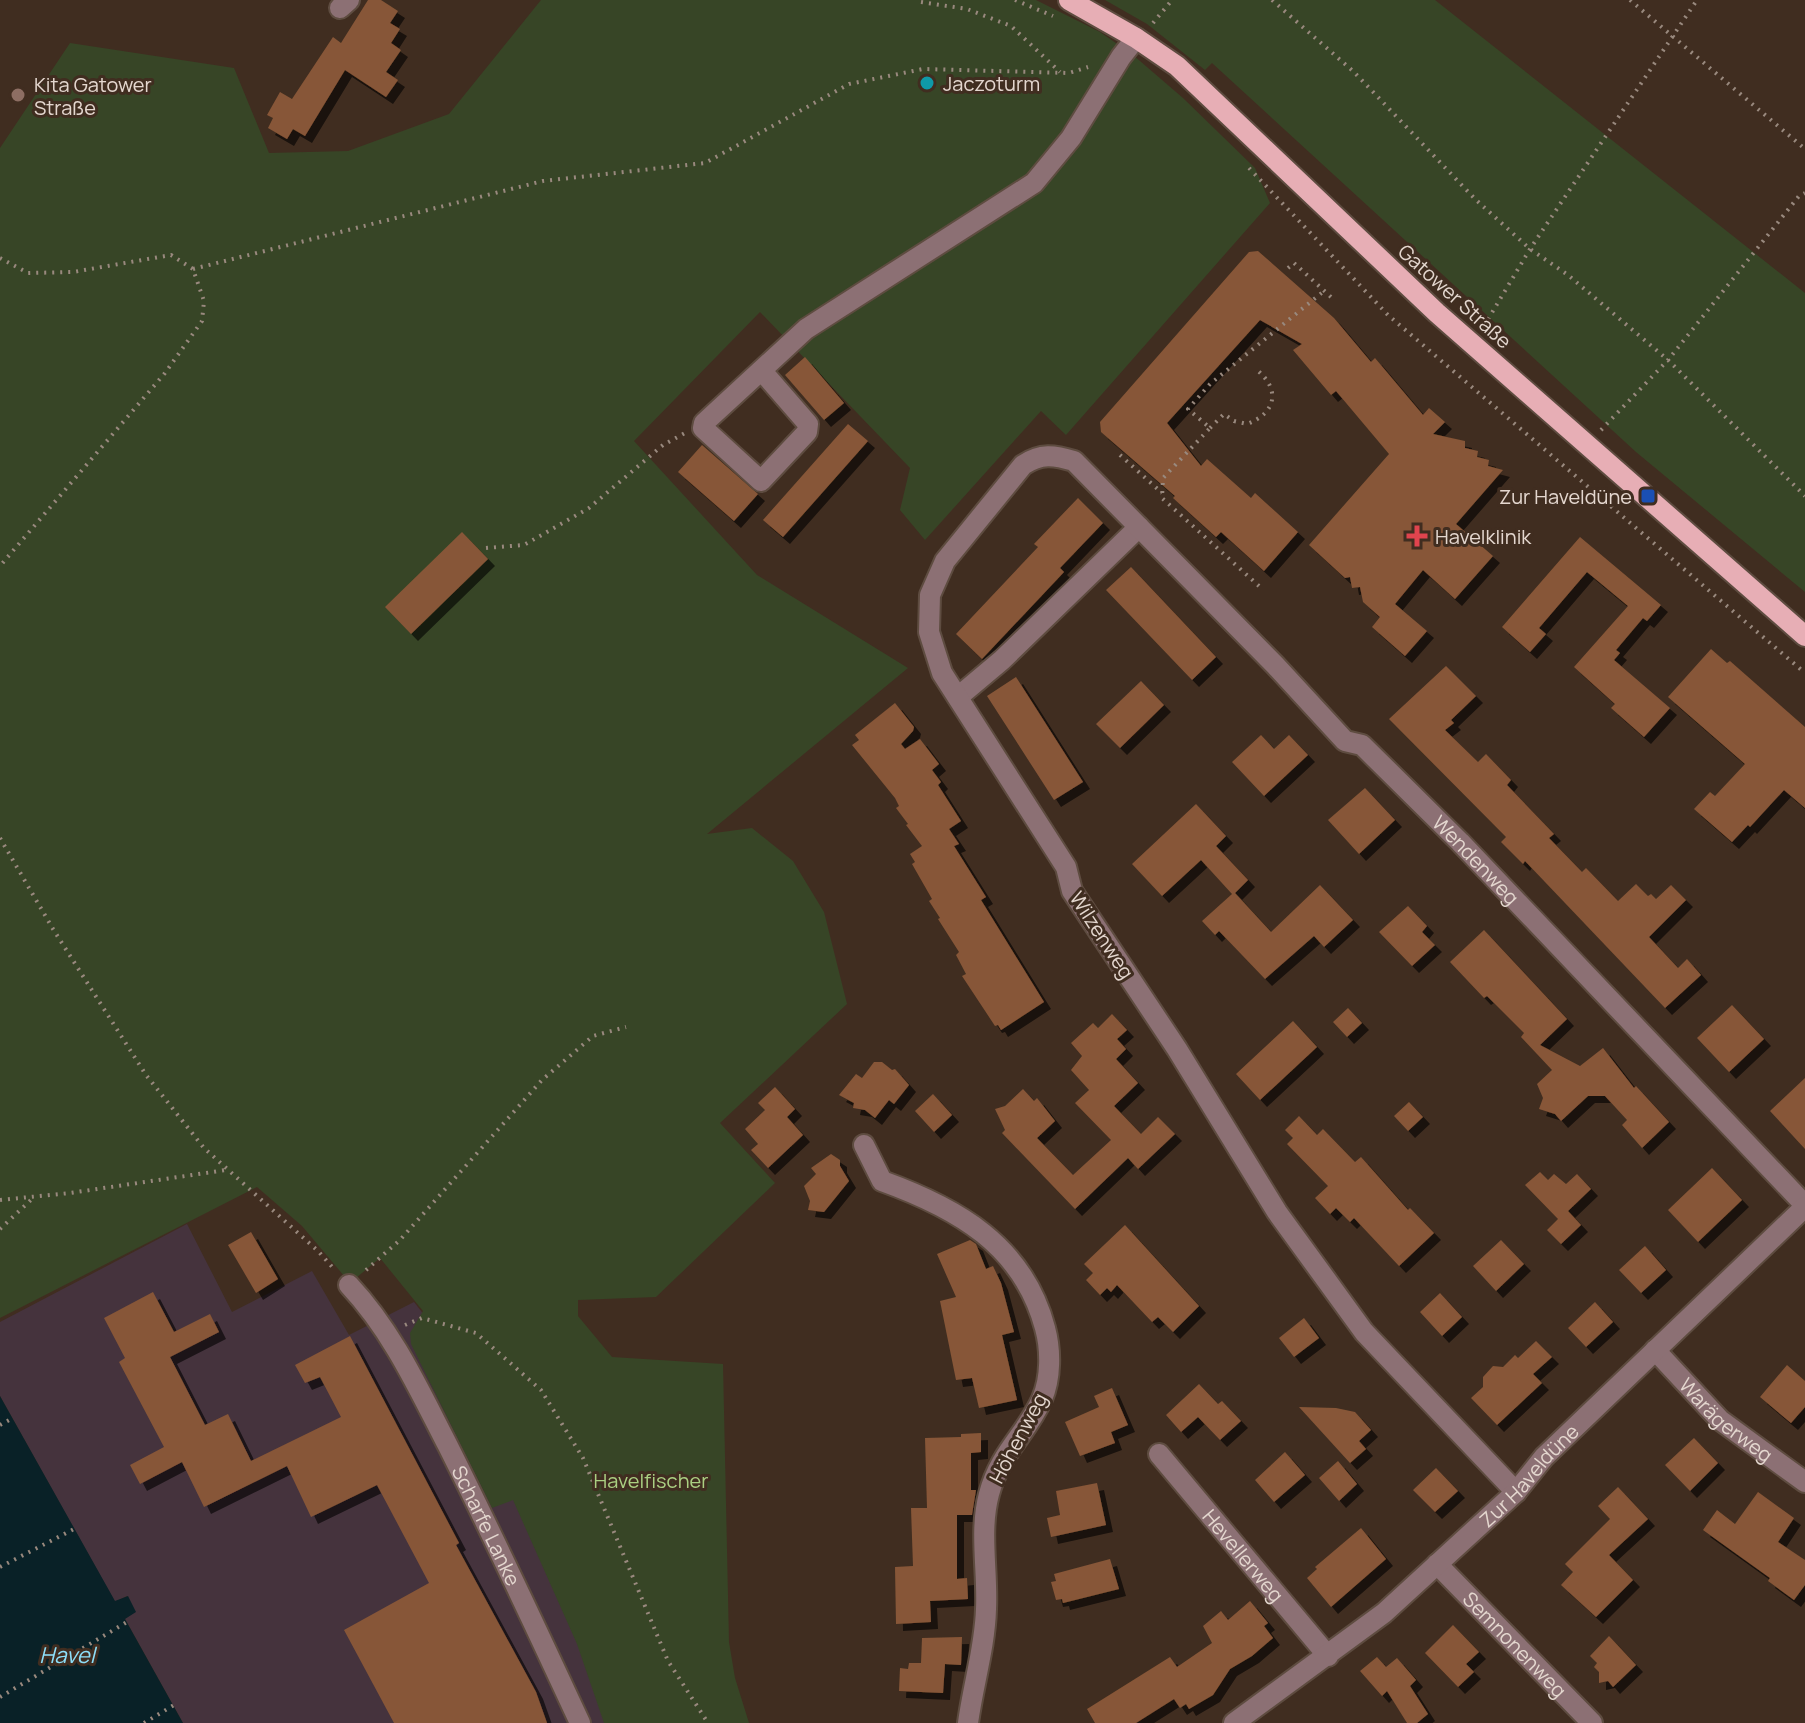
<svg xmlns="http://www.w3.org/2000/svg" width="1805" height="1723" viewBox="0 0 1805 1723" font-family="Manrope,sans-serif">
  <defs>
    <filter id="shadow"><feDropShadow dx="7" dy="7" stdDeviation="0" flood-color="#0009"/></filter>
  </defs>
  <rect width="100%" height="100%" fill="#402d20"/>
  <path fill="#45333d" d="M187,1224L232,1312L312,1271L349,1335L414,1302L467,1370L667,1723H183L125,1619L127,1596L115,1602L0,1396V1322Z"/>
  <path fill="#374526" d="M541,0H1036L1100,32L1133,55L1183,98L1255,168L1270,203L1066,435L1041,411L925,540L900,510L910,468L760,312L634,441L757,575L908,668L707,834L752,828L793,861L824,912L847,1004L720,1123L775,1183L656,1297L578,1300V1316L612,1357L723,1364L729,1642L735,1678L749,1723H604L577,1644L513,1500L492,1508L411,1344L410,1333L423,1311L380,1258L350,1283L302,1226L257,1187L0,1318V148L70,43L234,68L269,153L348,151L449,114Z
    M1105,0H1435L1805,293V592L1636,452L1212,63L1205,70L1147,24Z"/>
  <path fill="#092127" d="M0,1396L115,1601L128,1596L136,1612L125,1619L183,1723H0Z"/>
  <path fill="#875637" filter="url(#shadow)" d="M368,0H381L398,11L390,23L400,29L391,43L401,50L386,72L398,80L386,97L345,70L305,136L293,129L287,139L268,128L273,118L267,115L280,92L292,99L333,37L341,43Z
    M1258,251L1334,318L1371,362L1375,358L1423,415L1429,408L1445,422L1433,434L1465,441V448L1478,451L1477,457L1489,460L1488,466L1503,470L1456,524L1493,556L1455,599L1423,570L1395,604L1427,631L1405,656L1372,627L1380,617L1363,602L1360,587L1352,588L1350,577L1345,578L1309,545L1389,454L1336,391L1331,395L1293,350L1302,344L1260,320L1167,423L1201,466L1207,459L1251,498L1255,493L1298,532L1264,571L1221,532L1216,537L1173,498L1175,496L1101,432L1100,422L1249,252Z
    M805,357L844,403L824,420L785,375Z
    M848,424L868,441L783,537L763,520Z
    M702,445L758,494L734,521L678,472Z
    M1078,498L1103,523L1060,568L1064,572L982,659L956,634L1038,547L1034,544Z
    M462,532L488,559L411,634L385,607Z
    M1580,537L1661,605L1647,621L1643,618L1616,650L1620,653L1614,660L1670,708L1644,737L1611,708L1615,704L1574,667L1628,606L1587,572L1539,628L1546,634L1530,652L1502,627Z
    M1131,567L1216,657L1192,680L1106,590Z
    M1711,649L1727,663L1730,661L1805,727V808L1784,790L1750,827L1748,825L1732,842L1694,809L1710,792L1715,796L1745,764L1668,697Z
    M1446,666L1476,696L1451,720L1454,723L1445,730L1478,762L1486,754L1511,780L1507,785L1554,834L1549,838L1582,872L1586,868L1618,901L1636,884L1648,896L1651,894L1656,899L1671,885L1686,900L1649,937L1678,968L1687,959L1701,975L1665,1008L1525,861L1523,864L1501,842L1506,837L1389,719Z
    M1016,677L1083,782L1054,800L987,696Z
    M1141,681L1164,705L1120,748L1096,724Z
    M895,703L914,727L913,731L901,744L905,749L920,739L939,764L932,770L941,782L938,785L961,821L949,829L959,844L954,846L986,897L981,900L1044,1002L1001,1030L998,1025L995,1026L962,976L966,974L956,955L959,952L938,919L940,918L929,901L932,899L912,864L915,862L910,854L922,846L906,825L908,824L896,808L899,806L895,798L852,745L859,740L855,735Z
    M1261,735L1274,749L1289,735L1308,755L1264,796L1232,762Z
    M1365,788L1395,820L1359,854L1328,820Z
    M1196,804L1226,836L1216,846L1248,880L1235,893L1271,932L1320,885L1353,920L1324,947L1314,936L1265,979L1219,931L1215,935L1202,921L1232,894L1201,860L1162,896L1132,864Z
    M1408,906L1427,926L1422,932L1435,945L1412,966L1379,932Z
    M1484,930L1567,1019L1540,1045L1580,1066L1603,1048L1634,1088L1636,1086L1669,1122L1642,1148L1622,1125L1627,1120L1605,1096H1588L1561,1121L1555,1114L1539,1109L1543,1098L1537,1084L1552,1070L1521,1037L1524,1033L1487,996L1484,998L1450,962Z
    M1732,1005L1764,1039L1729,1072L1697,1038Z
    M1348,1008L1362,1023L1347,1037L1333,1022Z
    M1112,1014L1127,1030L1117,1039L1126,1049L1116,1059L1138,1083L1114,1106L1141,1134L1158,1117L1175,1134L1138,1169L1128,1158L1075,1209L1002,1133L1005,1130L995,1109L1005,1106L1023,1089L1034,1101L1037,1098L1055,1121L1037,1138L1073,1175L1111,1140L1075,1103L1089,1090L1071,1070L1082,1056L1071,1043L1093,1023L1098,1028Z
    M1293,1021L1317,1047L1260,1100L1236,1074Z
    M874,1062H882L892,1070L895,1069L909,1085L894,1104L889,1100L875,1118L865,1110L853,1108L854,1103L839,1095L856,1074L862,1078Z
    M1805,1078V1149L1770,1111Z
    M775,1087L795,1109L787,1117L803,1135L768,1168L751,1150L758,1144L745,1129L765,1110L758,1103Z
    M933,1094L952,1115L934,1132L915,1111Z
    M1409,1102L1423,1117L1408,1131L1394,1116Z
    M1299,1116L1317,1135L1323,1129L1355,1162L1361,1157L1408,1210L1410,1208L1434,1233L1399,1266L1354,1218L1350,1222L1336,1208L1330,1214L1315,1198L1328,1186L1287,1144L1293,1138L1285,1130Z
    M831,1154L840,1160V1166L849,1181L824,1212L808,1210L810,1201L804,1186L816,1174L811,1168Z
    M1712,1168L1742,1200L1698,1242L1668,1210Z
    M1540,1172L1548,1180L1554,1174L1566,1184L1577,1174L1591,1189L1568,1211L1581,1225L1561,1244L1547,1230L1558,1219L1525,1185Z
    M1125,1225L1199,1306L1173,1332L1158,1317L1152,1322L1117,1285L1111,1292L1107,1288L1100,1295L1086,1280L1093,1273L1084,1264Z
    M251,1232L278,1279L256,1293L228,1245Z
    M970,1240L976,1244L986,1269L993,1266L1001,1283L1014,1332L1002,1335L1017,1400L979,1408L972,1378L956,1380L940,1301L956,1297L937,1254Z
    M1501,1240L1524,1264L1496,1291L1473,1266Z
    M1645,1246L1666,1270L1641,1293L1619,1270Z
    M153,1292L174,1332L210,1314L219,1332L170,1357L205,1425L228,1414L251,1461L341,1417L320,1377L305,1383L295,1365L350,1336L459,1543L456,1545L536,1692L547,1723H394L344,1630L429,1583L377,1485L311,1517L287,1466L204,1507L182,1462L140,1484L130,1465L164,1447L119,1362L125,1358L104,1318Z
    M1440,1293L1462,1317L1442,1336L1420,1312Z
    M1595,1302L1613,1322L1586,1347L1568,1328Z
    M1304,1318L1319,1338L1294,1357L1279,1338Z
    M1536,1341L1552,1357L1533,1374L1542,1383L1497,1425L1471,1398L1483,1387V1377L1493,1366L1503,1367L1515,1355L1518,1358Z
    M1787,1365L1805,1381V1407L1791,1423L1760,1397Z
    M1199,1384L1218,1404L1222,1401L1241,1421L1220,1440L1198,1417L1181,1432L1166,1415Z
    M1112,1388L1128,1425L1111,1432L1115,1443L1080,1456L1065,1422L1099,1407L1094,1396Z
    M1299,1407L1336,1408L1355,1412L1371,1430L1359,1441L1366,1449L1350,1463Z
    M981,1433V1452L971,1453V1490H976L972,1515H957V1579L967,1578L968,1599L930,1601L931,1622L896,1624L895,1567L913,1566L911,1508H927L925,1438L961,1437V1434Z
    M1694,1438L1718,1463L1690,1491L1665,1465Z
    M1285,1452L1305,1475L1274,1502L1255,1480Z
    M1338,1461L1357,1484L1339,1501L1319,1478Z
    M1436,1468L1458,1491L1435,1512L1413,1490Z
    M1097,1483L1106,1525L1051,1537L1047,1518L1060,1515L1056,1491Z
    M1618,1487L1648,1519L1609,1555L1633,1580L1596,1617L1561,1585L1573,1572L1565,1564L1610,1519L1598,1506Z
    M1758,1492L1794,1518L1778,1542L1805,1560V1585L1794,1600L1768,1581L1770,1578L1703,1530L1717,1510L1735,1524Z
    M1361,1528L1386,1559L1331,1607L1307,1578L1317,1569L1315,1567Z
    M1110,1559L1119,1589L1063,1603L1062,1599L1056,1600L1051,1582L1056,1581L1054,1574Z
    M1250,1601L1268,1623L1264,1626L1273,1638L1252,1656L1230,1669L1213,1695L1189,1709L1186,1704L1180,1708L1174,1699L1136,1723H1095L1087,1709L1170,1657L1177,1667L1212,1643L1203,1626L1221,1611L1228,1620Z
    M1453,1625L1479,1652L1466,1664L1474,1672L1458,1687L1425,1653Z
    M1609,1636L1636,1665L1613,1687L1608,1681L1599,1683V1672L1594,1667L1597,1663L1590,1656Z
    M962,1637L961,1665L945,1664L943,1693L899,1691L900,1668L908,1669L909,1663H921L922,1638Z
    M1377,1657L1386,1667L1397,1658L1416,1680L1410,1686L1428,1714L1417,1723H1407L1387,1691L1382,1696L1360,1671Z"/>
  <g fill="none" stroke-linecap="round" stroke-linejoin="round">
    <g stroke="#5e4c40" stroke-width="24">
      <g id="minor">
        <path d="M340,8L349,0"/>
        <path d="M762,371L808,424L807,432L761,481L703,428L704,423L806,329L1034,183L1071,138L1121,57L1136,38"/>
        <path d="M958,697L1002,660L1139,527"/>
        <path d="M864,1145L882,1181C957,1208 1023,1245 1045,1328C1051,1350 1051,1378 1042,1399C1026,1435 1000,1452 989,1494C979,1531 988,1572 986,1609C985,1647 973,1685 968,1723"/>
        <path id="s1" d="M349,1285C393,1332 419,1390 448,1446C494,1538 537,1630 580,1723"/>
        <path id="s2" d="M1655,1350L1720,1420L1805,1482"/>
        <path id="s3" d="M1159,1454L1328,1656"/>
        <path id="s4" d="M1516,1492L1364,1332L1277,1212L1177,1049L1072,891L1066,867L942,673L929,632L930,595L945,561L1023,465C1041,453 1054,455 1074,461L1275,665L1345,741L1362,745L1460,842L1805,1205"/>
        <path id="s5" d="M1437,1564L1592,1723"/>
        <path id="s6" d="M1234,1723L1384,1613L1516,1492L1544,1457L1805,1207"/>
      </g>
    </g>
    <g stroke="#5e4c40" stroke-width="24">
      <path id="major" d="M1069,0L1136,38L1177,66L1437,313L1805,636"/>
    </g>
    <path stroke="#99897e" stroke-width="4" stroke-dasharray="2 6" stroke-linecap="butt" d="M1015,0L1053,16
      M1272,0L1354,72L1475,199L1530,249L1568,275L1668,360L1805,496
      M1630,0L1805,149
      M921,2L967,9L1011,26L1060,72
      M1153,23L1172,0
      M1249,168L1388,315L1805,673
      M0,258L28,273L73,272L171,255L193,269L204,301L202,321L165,373L0,566
      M1288,268L1294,263L1332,298
      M193,269L543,181L705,163L849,84L923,69L1069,73L1088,67
      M1484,326L1530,249L1697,0
      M1210,428L1224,414L1234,421L1247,424C1276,413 1281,390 1257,370
      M1601,430L1668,360L1799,196L1805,193
      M1120,455L1162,493
      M486,548L524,545L589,508L663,445L685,433
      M1259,586L1162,498L1163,478L1210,428L1188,409L1210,384L1324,291
      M0,838L53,929L146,1075L204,1148L318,1251L334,1269
      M0,1200L70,1193L226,1170
      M0,1229L33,1198
      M366,1270L400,1240L542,1080L593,1036L626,1027
      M405,1325L422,1318L476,1333L541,1390L583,1458L668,1661L708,1723
      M0,1425L13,1418
      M0,1567L74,1529
      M0,1697L127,1622
      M144,1723L174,1705"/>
    <use href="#minor" stroke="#8c7074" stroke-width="20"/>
    <use href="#major" stroke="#e7aeb5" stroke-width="20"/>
  </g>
  <circle fill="#0f9aa8" stroke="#402d20" stroke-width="3" cx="927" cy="83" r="8"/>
  <circle fill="#8d6e63" stroke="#402d20" stroke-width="3" cx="18" cy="95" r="8"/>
  <rect fill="#1a4fb4" stroke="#402d20" stroke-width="3" x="1640" y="488" width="16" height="16" rx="4"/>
  <path fill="#e0444e" stroke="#402d20" stroke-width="3" d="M1413 524h8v8h8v8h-8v8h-8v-8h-8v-8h8z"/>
  <g text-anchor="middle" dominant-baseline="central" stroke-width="6" stroke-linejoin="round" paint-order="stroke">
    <g font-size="20" fill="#e4d7cf" stroke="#402d20" text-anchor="start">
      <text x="943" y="83">Jaczoturm</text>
      <text x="34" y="84">Kita Gatower<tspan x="34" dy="23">Straße</tspan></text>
      <text x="1632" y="496" text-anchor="end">Zur Haveldüne</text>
      <text x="1435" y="536">Havelklinik</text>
    </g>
    <g font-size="20" fill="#e4d7cf" stroke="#402d20">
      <text transform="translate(1455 296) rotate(42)">Gatower Straße</text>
      <text stroke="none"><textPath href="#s4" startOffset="1868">Wendenweg</textPath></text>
      <text transform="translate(1102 935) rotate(57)">Wilzenweg</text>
      <text stroke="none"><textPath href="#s2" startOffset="100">Warägerweg</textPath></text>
      <text transform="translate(1018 1438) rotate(-62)">Höhenweg</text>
      <text stroke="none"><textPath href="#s6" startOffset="386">Zur Haveldüne</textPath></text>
      <text stroke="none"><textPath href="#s1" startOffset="278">Scharfe Lanke</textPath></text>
      <text stroke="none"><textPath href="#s3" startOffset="132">Hevellerweg</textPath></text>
      <text stroke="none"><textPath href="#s5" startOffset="112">Semnonenweg</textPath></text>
    </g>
    <g font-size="20" fill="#aacf82" stroke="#402d20">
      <text x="651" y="1480">Havelfischer</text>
    </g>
    <g font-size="22" font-style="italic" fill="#8ddff9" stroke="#402d20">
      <text x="67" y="1655">Havel</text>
    </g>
  </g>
</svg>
